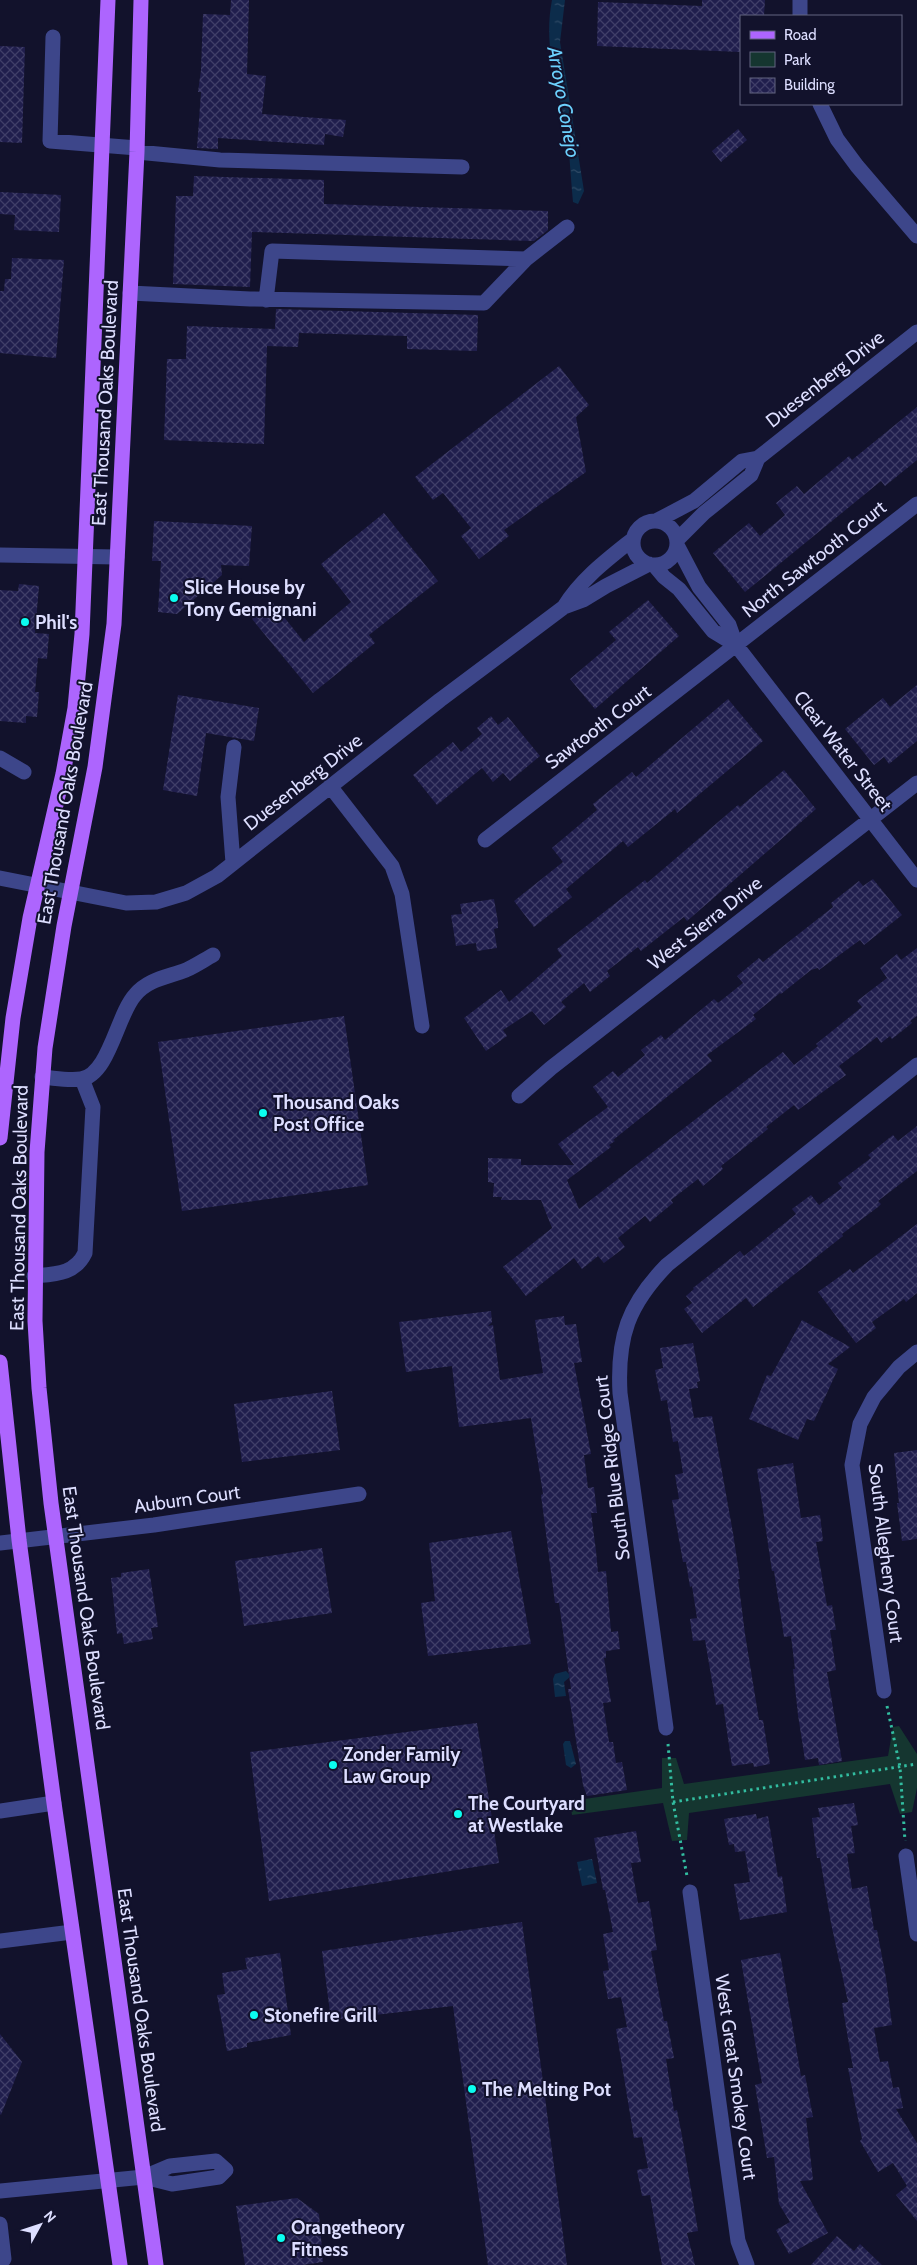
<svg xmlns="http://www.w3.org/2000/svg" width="917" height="2265" viewBox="0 0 917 2265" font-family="Cabin,sans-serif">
  <defs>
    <pattern id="water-ripples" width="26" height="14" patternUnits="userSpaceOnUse" patternTransform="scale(1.25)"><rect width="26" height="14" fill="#0c2c4b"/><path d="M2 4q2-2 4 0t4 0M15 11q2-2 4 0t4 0" fill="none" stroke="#2f4a66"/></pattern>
    <pattern id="building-cross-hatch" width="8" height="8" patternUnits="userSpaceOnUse" patternTransform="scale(1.25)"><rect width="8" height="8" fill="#201e4d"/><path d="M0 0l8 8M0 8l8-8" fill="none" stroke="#403e68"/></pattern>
  </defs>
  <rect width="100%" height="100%" fill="#12122c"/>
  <path fill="#153630" d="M899,1726L917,1754V1788L912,1812L900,1814L890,1784L689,1813L687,1840L672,1841L663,1803L572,1815L570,1801L662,1788V1758H676L684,1784L888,1756L893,1727Z"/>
  <path fill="url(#water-ripples)" d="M552,0H565L560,42L584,191L578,204L573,202C571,182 570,161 568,141C561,91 542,52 552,0Z
    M566,1671L571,1676L564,1682L566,1696L555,1697L553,1679L555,1674Z
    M565,1741H570L576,1764L571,1768L566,1765L563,1744Z
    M592,1859L597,1883L582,1886L577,1862Z"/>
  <path fill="url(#building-cross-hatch)" d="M231,0H249L247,74L266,76L262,114L346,120L343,137L325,134L324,145L218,138V149L197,148L201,92H198L201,70L203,14L230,15Z
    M702,0H765L764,16H741V52L597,46L598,2L702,6Z
    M0,46L25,47L22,143L0,142Z
    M738,129L747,140L721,162L712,151Z
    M194,176L324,180V204L548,211V230L534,241L252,232L250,287L173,284L176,196H193Z
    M0,192L61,195L59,232L14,230L15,215L0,214Z
    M12,258L64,260L56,358L0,353V291H4L5,279H11Z
    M276,309L478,315L477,351L407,349V336L299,333L298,347L267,346L264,444L164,440L167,359H186L187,326L275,329Z
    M559,366L589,405L576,417L586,472L504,530L509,536L479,559L461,536L471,528L443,493L433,500L415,477Z
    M917,407V460L885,486L881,481L745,592L713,553L749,523L760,536L785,515L776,503L797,486L804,494L849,456L852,460Z
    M384,513L438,581L369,635L375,643L313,693L252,619L272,602L304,642L351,602L321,564Z
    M154,521L252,526L249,566L221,565L222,575L177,614L158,612L161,561H152Z
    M19,584L39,586L35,633L49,634L47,659L38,658L35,692H39L37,717L26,716V723L0,721V590L18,591Z
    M648,600L679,636L595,709L570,679L616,640L609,632Z
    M917,685V741L889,764L884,757L874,765L845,729L883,698L890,707Z
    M178,695L259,708L254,741L206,733L197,796L163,790Z
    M728,699L763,741L677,813L675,809L628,847L623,841L566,889L572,897L534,927L514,901L563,862L552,848L597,810L593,804L632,772L636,777Z
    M491,716L498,725L508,717L540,756L510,781L503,773L493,782L482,768L437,805L413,775L453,742L461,752L482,734L477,728Z
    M784,770L816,809L687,921L684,917L641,951L638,947L607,971L610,976L590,992L584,983L561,1002L566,1007L544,1025L532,1011L503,1030L507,1036L486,1051L464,1018L501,990L509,1002L562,956L557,949L645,880L647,883L738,805L740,807Z
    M873,879L902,915L864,945L860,940L819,970L818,968L811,970L781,994L780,993L753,1015L756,1019L707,1055L712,1061L613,1140L615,1141L609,1145L611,1147L567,1180L579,1209L783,1052L794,1065L818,1046L816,1044L862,1007L857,1001L887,978L880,968L897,954L901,960L917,948V1016L910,1021L912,1023L892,1039L890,1036L881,1043L877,1037L839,1066L846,1075L798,1110L794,1105L766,1127L768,1129L721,1166L723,1169L703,1186L698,1179L671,1200L673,1203L650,1222L645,1216L618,1238L625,1247L604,1263L598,1256L582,1269L574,1258L526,1296L503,1267L552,1228L541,1200H501L502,1197H493L494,1183L488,1182V1158L521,1159V1165H574L558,1144L608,1107L593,1087L613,1071L618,1077L645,1055L641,1050L661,1035L665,1040L714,999L718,1003L743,983L737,976L759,958L763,962L833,907L831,903L859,881L863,886Z
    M494,899L498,922V928L494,929L497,948L477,951L476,943L456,946L451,915L462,914L460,904Z
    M344,1016L368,1185L182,1211L158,1042Z
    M917,1126V1171L878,1201L881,1204L878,1207L842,1234L843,1236L753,1307L746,1298L702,1333L684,1309L692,1303L686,1296L694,1289L693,1288L740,1251L744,1256L796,1214L792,1209L811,1195L819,1205L842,1188L838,1183L871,1158L868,1155L893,1135L898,1141Z
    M917,1224V1293L906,1302L904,1299L872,1322L876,1328L856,1343L818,1292L850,1269L853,1273Z
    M491,1311L492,1322L488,1326L493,1325L500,1380L543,1373L535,1320L564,1316L565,1325L576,1324L582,1362L574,1363L591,1454L584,1455L588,1488L594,1487L597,1513H591L596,1551L598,1572L606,1571L611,1632L618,1631L620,1649L606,1651V1658H604L611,1702L603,1703L609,1742H613L616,1763L622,1762L627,1790L587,1796L583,1785L568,1689H571L559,1603H555L541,1495L543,1494L531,1418L459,1427L452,1366L406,1372L399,1322Z
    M802,1320L850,1347L828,1364L838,1369L814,1421L807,1419L798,1440L749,1419L767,1375L771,1376Z
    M693,1343L700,1381L697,1382L698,1388L689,1389L694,1418L712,1416L733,1533L740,1579H738L745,1634L759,1720H763L770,1764L754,1767L753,1763L732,1766L723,1704L716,1705L705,1640L693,1641L690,1619L697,1618L692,1586L690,1587L686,1562H683L672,1500L679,1499L675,1475L683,1473L678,1441L673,1442L667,1400L661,1401L655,1370L663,1368L660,1348Z
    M332,1391L340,1450L242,1462L234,1404Z
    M917,1450V1539L902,1541L897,1503H899L894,1453Z
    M793,1463L801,1518L820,1515L823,1541L816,1542L827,1606L832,1605L836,1630H830L836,1670L827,1672L842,1761L819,1765L818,1758L805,1760L798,1715L793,1669H795L791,1636L784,1637L774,1571H772L757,1469Z
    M511,1531L531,1644L428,1656L421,1603L435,1601L429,1543Z
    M322,1548L332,1613L244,1626L235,1561Z
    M149,1569L158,1627L151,1628L153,1639L124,1644L122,1633L117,1634L111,1578L121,1577V1573Z
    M477,1723L499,1863L269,1901L250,1752Z
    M854,1803L858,1825L851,1826L855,1853L847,1854L852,1889L867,1886L874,1930H877L886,1978L892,2025L874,2028L880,2062L888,2061L893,2088L899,2087L903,2108L896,2109L917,2143V2221L896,2195L907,2186L893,2163L878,2172L860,2141L862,2139L848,2068H853L842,2003L848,2002L831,1923L820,1858H817L812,1818L820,1817L818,1808Z
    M756,1814L757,1819L768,1816L778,1877L782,1876L787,1912L740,1920L734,1884L750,1882L745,1851L735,1852L734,1844L729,1845L724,1819Z
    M636,1831L641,1862L631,1863L638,1903L649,1901L657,1950L651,1951L664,2021H667L674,2058L666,2059L674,2111L677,2110L682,2136L698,2231L687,2233L695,2265H662L650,2195L642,2196L637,2170L648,2168L642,2137L634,2138L616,2029L627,2027L621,1997L608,1999L603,1971L609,1970L603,1934L613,1932L605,1890H603L594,1838Z
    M522,1922L567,2265H488L453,2006L331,2020L322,1951Z
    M280,1953L291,2035L247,2043V2047L227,2051L217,1995L225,1994L222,1973L247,1969L245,1958Z
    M780,1953L801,2076L805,2075L813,2117L806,2118L813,2180L800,2181L828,2233L789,2254L776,2230L790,2222L779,2204L774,2157L767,2158L755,2085L762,2083L741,1960Z
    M0,2034L22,2062L1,2115L0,2114Z
    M297,2198L319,2214L323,2262L303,2265H245L236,2206Z
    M837,2236L854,2251L860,2244L882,2265H811Z"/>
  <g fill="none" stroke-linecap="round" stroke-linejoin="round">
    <path stroke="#32bda0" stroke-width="3" stroke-dasharray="2.5 4" stroke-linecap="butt" d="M887,1706L900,1767L905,1841
      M668,1744L673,1802L687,1876
      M673,1802L917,1764"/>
    <path stroke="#3d468a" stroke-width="15" d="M800,0V16
      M53,37L50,141L137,148
      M820,104L837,139L857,166L917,236
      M137,152L220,160L462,167
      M130,293L250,299L484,303L526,259L567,227
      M266,300L272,251L526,259
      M633 543a22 22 0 1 1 44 0a22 22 0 1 1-44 0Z
      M656,521L694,501L742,461L758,458L917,332
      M677,540L704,513L751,475L758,458
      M677,545L699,587L729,625L736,645L917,880
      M0,555L117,557
      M654,565L664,577L679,589L713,631L736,645
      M564,607C581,579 608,559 633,539
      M0,758L24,772
      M330,786L392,866L402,894L422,1026
      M485,840L917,504
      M233,863L228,797L234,747
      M0,878L126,903L156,902L186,893L217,876L440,700L564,607L583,600L606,586L649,564
      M42,1077C55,1078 68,1081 81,1079C109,1075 117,1015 135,995C148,979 168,977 186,970C195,966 204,960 213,955
      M519,1096L551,1068L917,783
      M34,1276C56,1274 75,1274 85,1253L93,1107L82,1079
      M0,1543L154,1525L359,1494
      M884,1691L852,1465L860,1424L874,1397L899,1367L917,1352
      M666,1728L620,1393C617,1337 628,1305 667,1265L917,1065
      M0,1811L54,1803
      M906,1856L917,1934
      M690,1892L738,2241L747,2265
      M0,1941L72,1932
      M0,2191L144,2177L172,2184L219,2177L226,2170L216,2161L170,2166L144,2177
      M0,2224L4,2259"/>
    <path stroke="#ad65fe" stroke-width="15" d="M141,0L137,152L114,624L95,767L64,926L45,1048L37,1152L35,1321L39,1388L51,1503L156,2265
      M0,1138L13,1018L30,918L63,774L75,708L82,634L108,0
      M0,1362L19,1540L54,1803L120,2265"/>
  </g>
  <g fill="#0bfdf0" stroke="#12122c" stroke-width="2">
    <circle cx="174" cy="598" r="5"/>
    <circle cx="25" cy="622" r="5"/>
    <circle cx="263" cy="1113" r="5"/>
    <circle cx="333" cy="1765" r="5"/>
    <circle cx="458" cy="1814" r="5"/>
    <circle cx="254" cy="2015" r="5"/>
    <circle cx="472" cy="2089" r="5"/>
    <circle cx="281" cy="2238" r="5"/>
  </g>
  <g text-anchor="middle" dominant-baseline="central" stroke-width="4" stroke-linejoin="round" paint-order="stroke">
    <g font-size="19" fill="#dddeff" stroke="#12122c">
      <text transform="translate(825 379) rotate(-38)">Duesenberg Drive</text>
      <text transform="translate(105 403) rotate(-87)">East Thousand Oaks Boulevard</text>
      <text transform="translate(814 559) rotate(-38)">North Sawtooth Court</text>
      <text transform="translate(598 727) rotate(-37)">Sawtooth Court</text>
      <text transform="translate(843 751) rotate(52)">Clear Water Street</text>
      <text transform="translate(303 782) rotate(-38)">Duesenberg Drive</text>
      <text transform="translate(65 803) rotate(-80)">East Thousand Oaks Boulevard</text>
      <text transform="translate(705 923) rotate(-38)">West Sierra Drive</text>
      <text transform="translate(19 1208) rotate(-89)">East Thousand Oaks Boulevard</text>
      <text transform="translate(612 1468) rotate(-97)">South Blue Ridge Court</text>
      <text transform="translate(187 1499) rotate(-8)">Auburn Court</text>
      <text transform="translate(886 1553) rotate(83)">South Allegheny Court</text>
      <text transform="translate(86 1608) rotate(82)">East Thousand Oaks Boulevard</text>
      <text transform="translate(141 2010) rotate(82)">East Thousand Oaks Boulevard</text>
      <text transform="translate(736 2077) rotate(82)">West Great Smokey Court</text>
    </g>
    <g font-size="19" font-weight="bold" fill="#dddeff" stroke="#12122c" text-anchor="start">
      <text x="184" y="587">Slice House by<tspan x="184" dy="22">Tony Gemignani</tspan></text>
      <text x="35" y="622">Phil's</text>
      <text x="273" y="1102">Thousand Oaks<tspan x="273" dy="22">Post Office</tspan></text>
      <text x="343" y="1754">Zonder Family<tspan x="343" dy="22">Law Group</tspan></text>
      <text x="468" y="1803">The Courtyard<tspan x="468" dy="22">at Westlake</tspan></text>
      <text x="264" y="2015">Stonefire Grill</text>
      <text x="482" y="2089">The Melting Pot</text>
      <text x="291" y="2227">Orangetheory<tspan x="291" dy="22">Fitness</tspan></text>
    </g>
    <g font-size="20" font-style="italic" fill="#6cd1fe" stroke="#12122c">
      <text transform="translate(564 102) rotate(80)">Arroyo Conejo</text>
    </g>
  </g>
  <rect x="740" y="15" width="162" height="90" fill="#12122c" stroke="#636480"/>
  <rect x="750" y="31" width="25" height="8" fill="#ad65fe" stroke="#636480"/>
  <text x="784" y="40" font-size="15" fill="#dddeff">Road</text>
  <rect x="750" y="52" width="25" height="15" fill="#153630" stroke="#636480"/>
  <text x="784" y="65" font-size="15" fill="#dddeff">Park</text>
  <rect x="750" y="78" width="25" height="15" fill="url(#building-cross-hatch)" stroke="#636480"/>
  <text x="784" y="90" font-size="15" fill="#dddeff">Building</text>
  <g transform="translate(40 2225) rotate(50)" stroke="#12122c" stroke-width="4" paint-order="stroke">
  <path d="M0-4L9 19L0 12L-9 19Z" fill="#dddeff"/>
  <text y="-8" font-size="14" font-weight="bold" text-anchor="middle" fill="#dddeff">N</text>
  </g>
</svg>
